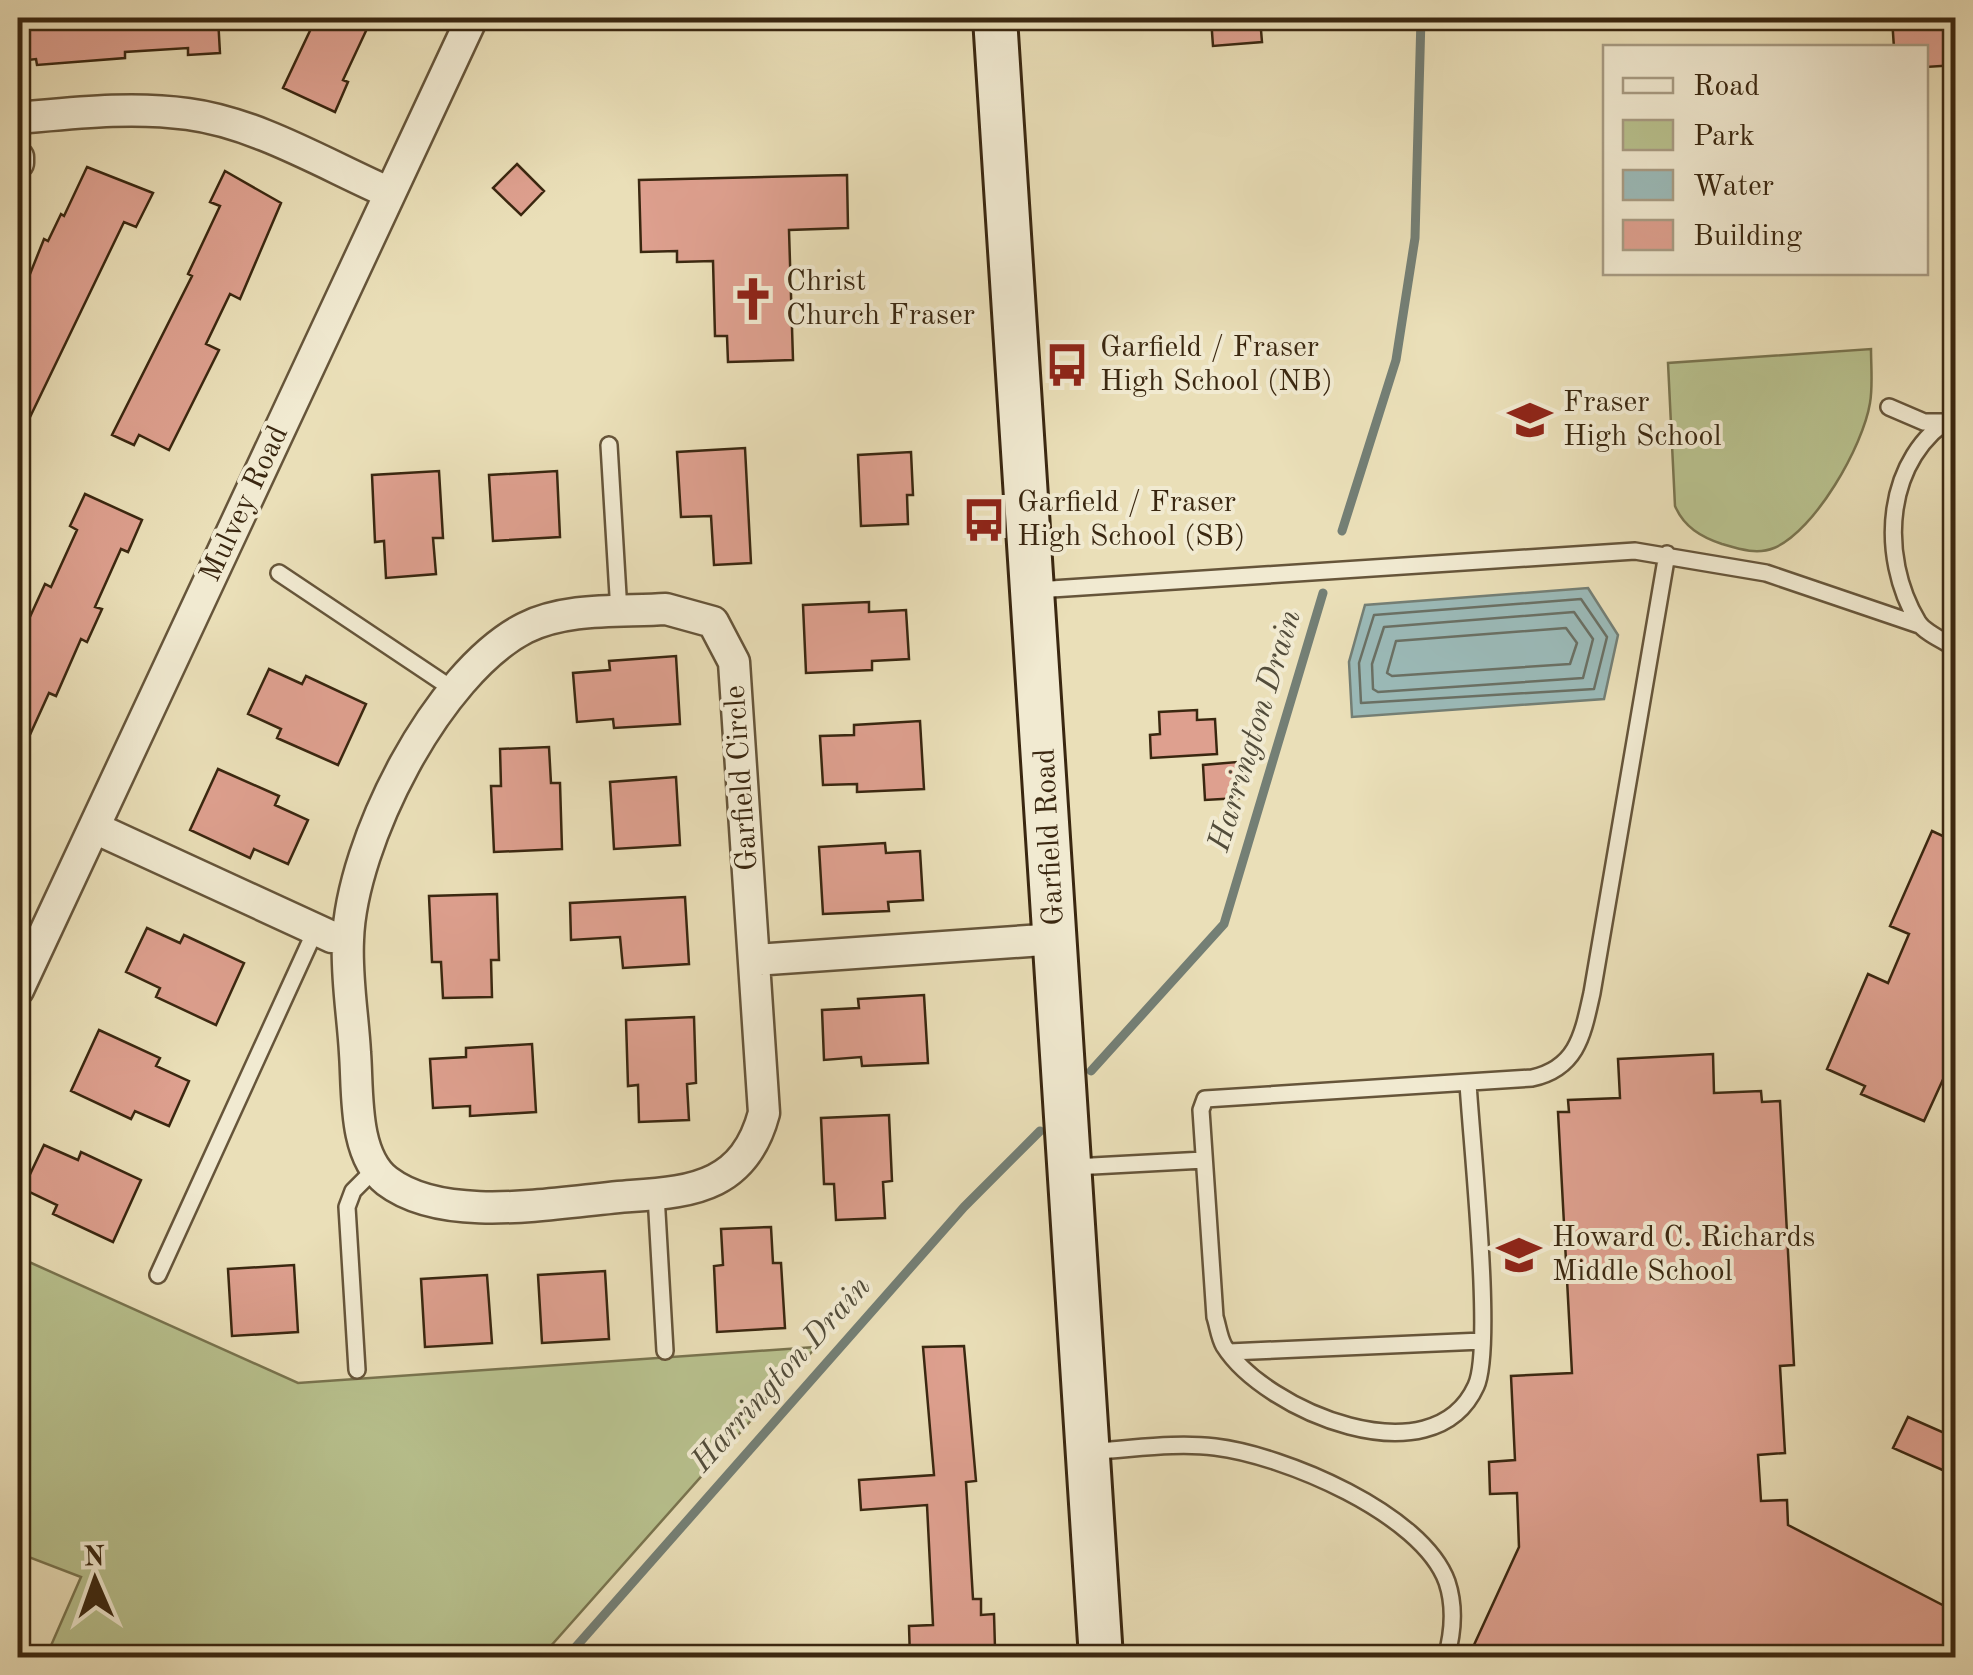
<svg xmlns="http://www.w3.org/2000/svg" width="1973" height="1675" font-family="'Old Standard TT',serif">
	<rect width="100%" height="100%" fill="#eadfb8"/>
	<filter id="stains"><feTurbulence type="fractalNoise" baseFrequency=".002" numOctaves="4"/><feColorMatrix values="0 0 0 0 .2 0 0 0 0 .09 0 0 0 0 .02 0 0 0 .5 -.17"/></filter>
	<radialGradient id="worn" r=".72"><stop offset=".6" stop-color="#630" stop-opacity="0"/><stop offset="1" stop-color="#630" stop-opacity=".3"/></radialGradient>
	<path fill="#b8c18e" stroke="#79744f" stroke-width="2.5" d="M1871 349C1871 367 1873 386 1870 403 1863 446 1815 531 1774 548 1757 555 1739 549 1722 544 1701 537 1684 527 1675 506L1668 363Z
		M18 1257 298 1383 816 1347 541 1657H46L81 1577 18 1553Z"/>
	<path fill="#9bbab8" stroke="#747f75" stroke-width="2.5" d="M1588 588 1618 635 1604 699 1352 717 1349 662 1365 605Z"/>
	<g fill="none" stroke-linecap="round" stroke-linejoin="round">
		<path stroke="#6a7064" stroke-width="2.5" d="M1581 599 1607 637 1594 689 1361 703 1359 663 1374 615Z
			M1574 612 1593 639 1583 678 1378 692 1373 689 1372 664 1384 627Z
			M1566 628 1577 643 1570 664 1392 676 1387 673 1396 641Z"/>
		<path stroke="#747f75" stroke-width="9" d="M1342 531 1396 360 1415 238 1421 18
			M1091 1071 1224 924 1323 593
			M566 1658 964 1207 1040 1131"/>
	</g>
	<path fill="#dea08f" stroke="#3a2710" stroke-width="2.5" d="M18 18H218L220 53 188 55V48L125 52V58L37 65 36 59 18 61Z
		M316 18H372L343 80 348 82 335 112 283 88Z
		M1211 18H1260L1262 42 1213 46Z
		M1892 18H1956V65L1926 67V48H1894Z
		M517 164 544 191 521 215 493 188Z
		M87 167 153 193 136 227 124 222 18 442V304L44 239 48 241 61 214 64 216Z
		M225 171 281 203 240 299 230 294 206 344 219 350 169 450 139 435 134 445 112 435 192 276 188 274 220 206 210 202Z
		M847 175 848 228 789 230 793 360 728 362 727 336H715L713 261 677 262V251L641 252 639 180Z
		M745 448 751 563 714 565 711 516 681 517 677 452Z
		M911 452 913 495H907L908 524 861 526 858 455Z
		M439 471 443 538H433L436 574 386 578 384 541 375 542 372 475Z
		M557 471 560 537 493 541 489 475Z
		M85 494 142 520 128 552 121 549 95 607 102 609 87 642 81 639 56 696 49 693 18 761V643L45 584 51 587 77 530 70 526Z
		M869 602V612L906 610 909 659 872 661V670L806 673 803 605Z
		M676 656 680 724 614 728 613 719 577 722 573 673 610 670 609 661Z
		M269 669 302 684 306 676 366 704 338 765 277 738 281 729 248 714Z
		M1197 710V720L1215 719 1217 754 1151 758 1150 735 1160 734 1159 712Z
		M920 721 924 789 857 792V784L823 785 820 736 854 735V725Z
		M549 747 551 783H560L562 849 494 852 491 786H501L500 749Z
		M1237 762 1239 798 1205 800 1203 765Z
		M218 769 279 796 275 805 308 820 288 864 254 849 250 858 190 830Z
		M676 777 680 845 614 849 610 782Z
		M1932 831 1956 842V1051L1924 1121 1861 1094 1865 1086 1827 1069 1868 974 1888 983 1909 934 1890 926Z
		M885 843 886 853 920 851 923 900 888 902 889 911 823 914 819 847Z
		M497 894 499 960H491L492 997 443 998 441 962H432L429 896Z
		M685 897 689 964 623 968 620 937 571 940 570 903Z
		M147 928 180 943 184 935 244 963 216 1025 156 997 160 988 126 972Z
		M924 995 928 1063 862 1066 861 1057 824 1060 822 1010 859 1008 858 999Z
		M694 1017 696 1083 687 1084 689 1120 639 1122 638 1085 628 1086 626 1020Z
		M99 1030 160 1058 156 1066 189 1081 169 1126 135 1111 131 1119 71 1091Z
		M532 1044 536 1112 470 1116V1106L433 1108 430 1059 466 1057V1048Z
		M1713 1054 1714 1093 1761 1091 1762 1102 1780 1101 1794 1365 1780 1366 1785 1453 1758 1455 1761 1501 1787 1500 1788 1525 1956 1612V1658H1468L1519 1547 1517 1493 1490 1494 1489 1462 1515 1460 1511 1376 1572 1373 1558 1112H1569L1568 1100 1620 1098 1618 1059Z
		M889 1115 892 1181 883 1182 885 1218 836 1220 834 1184H824L821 1118Z
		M44 1145 78 1160 81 1152 141 1180 113 1242 53 1214 57 1205 23 1189Z
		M771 1227 773 1263H781L785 1328 717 1332 714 1266 723 1265 721 1229Z
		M294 1265 298 1332 232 1336 228 1269Z
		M605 1271 609 1339 542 1343 538 1275Z
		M487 1275 492 1343 425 1347 421 1279Z
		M964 1346 976 1481 966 1482 973 1599H981V1615L994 1614 995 1648 945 1650V1658H910L909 1626 933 1625 927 1505 861 1510 859 1480 934 1475 923 1347Z
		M1908 1417 1956 1438V1476L1893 1448Z"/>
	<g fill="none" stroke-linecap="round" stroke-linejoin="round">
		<g stroke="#66553a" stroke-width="20">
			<path id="service" d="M1889 407 1924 422H1943
				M1956 415C1884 456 1878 556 1918 622 1925 633 1944 641 1956 648
				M609 445 619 612
				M279 573 451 688
				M1036 590 1635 551 1766 573 1919 625
				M1468 1083C1471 1138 1494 1347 1476 1386 1433 1481 1265 1411 1224 1346 1219 1337 1218 1326 1215 1317L1201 1110 1205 1099 1532 1078C1578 1068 1583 1033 1592 993L1667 554
				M1074 1167 1204 1160
				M656 1195 665 1351
				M158 1275 316 929
				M1229 1352 1482 1341
				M357 1370 347 1207 353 1191 375 1169
				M1093 1451C1133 1449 1175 1442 1215 1447 1283 1455 1422 1513 1447 1582 1455 1606 1453 1633 1446 1658"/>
		</g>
		<g stroke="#66553a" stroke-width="35">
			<path id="minor" d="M18 118C74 113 131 106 188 114 257 123 326 165 390 193
				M18 157V163
				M666 609 713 622 734 662 764 1113C745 1184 697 1192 631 1196 561 1201 446 1226 387 1181 353 1155 358 1091 355 1053 353 1016 346 977 348 940 351 843 437 673 525 628 567 607 621 612 666 609Z
				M95 828 332 937 348 938
				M755 960 1057 939
				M18 990 472 18"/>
		</g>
		<g stroke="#3a2710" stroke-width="48">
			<path id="secondary" d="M995 18 1101 1658"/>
		</g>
		<use href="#service" stroke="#f1ead1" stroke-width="15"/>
		<use href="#minor" stroke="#f1ead1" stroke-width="30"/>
		<use href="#secondary" stroke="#f1ead1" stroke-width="42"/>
	</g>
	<defs>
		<g id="church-bare" transform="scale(3.45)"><path d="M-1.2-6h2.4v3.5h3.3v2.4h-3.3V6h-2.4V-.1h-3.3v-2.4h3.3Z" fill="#8f2418" stroke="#f1ead1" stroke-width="2.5" paint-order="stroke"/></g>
		<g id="bus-bare" transform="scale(3.45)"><path d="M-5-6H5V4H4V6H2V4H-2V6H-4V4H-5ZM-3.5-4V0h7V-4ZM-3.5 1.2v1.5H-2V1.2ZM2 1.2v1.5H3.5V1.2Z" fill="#8f2418" stroke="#f1ead1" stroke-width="2.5" paint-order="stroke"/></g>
		<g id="school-bare" transform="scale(3.45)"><path d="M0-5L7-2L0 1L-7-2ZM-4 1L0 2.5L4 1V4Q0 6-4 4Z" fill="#8f2418" stroke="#f1ead1" stroke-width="2.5" paint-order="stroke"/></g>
	</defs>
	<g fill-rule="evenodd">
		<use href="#church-bare" x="753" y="299"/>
		<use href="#bus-bare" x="1067" y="365"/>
		<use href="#school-bare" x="1530" y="420"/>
		<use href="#bus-bare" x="984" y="520"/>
		<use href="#school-bare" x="1519" y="1255"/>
	</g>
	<g text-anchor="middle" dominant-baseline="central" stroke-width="8" stroke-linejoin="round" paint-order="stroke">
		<g font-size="30" fill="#3a2710" stroke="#f1ead1" text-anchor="start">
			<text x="786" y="282">Christ<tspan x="786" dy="34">Church Fraser</tspan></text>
			<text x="1100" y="348">Garfield / Fraser<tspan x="1100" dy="34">High School (NB)</tspan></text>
			<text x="1563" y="403">Fraser<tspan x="1563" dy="34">High School</tspan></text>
			<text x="1017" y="503">Garfield / Fraser<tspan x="1017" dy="34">High School (SB)</tspan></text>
			<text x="1552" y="1238">Howard C. Richards<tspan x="1552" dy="34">Middle School</tspan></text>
		</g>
		<g font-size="30" fill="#3a2710" stroke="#f1ead1">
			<text transform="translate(245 504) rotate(-65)">Mulvey Road</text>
			<text transform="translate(742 778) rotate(-94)">Garfield Circle</text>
			<text transform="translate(1050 837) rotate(-93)">Garfield Road</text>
		</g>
		<g font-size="32" font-style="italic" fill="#524c3a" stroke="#f1ead1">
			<text transform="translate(1256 731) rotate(-73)">Harrington Drain</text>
			<text transform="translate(782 1375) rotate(-48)">Harrington Drain</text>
		</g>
	</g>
	<rect width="1973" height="1675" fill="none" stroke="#eadfb8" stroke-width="60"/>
	<rect x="20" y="20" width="1933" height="1635" fill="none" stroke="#3a2710" stroke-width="5"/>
	<rect x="30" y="30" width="1913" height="1615" fill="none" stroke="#3a2710" stroke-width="2.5"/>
	<rect x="1603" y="45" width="325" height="230" fill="#f1ead1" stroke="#a89c84" stroke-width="2.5"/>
	<rect x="1623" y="78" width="50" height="15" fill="#f1ead1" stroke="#a89c84" stroke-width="2.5"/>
	<text x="1693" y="95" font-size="30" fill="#3a2710">Road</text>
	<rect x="1623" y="120" width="50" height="30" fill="#b8c18e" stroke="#a89c84" stroke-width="2.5"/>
	<text x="1693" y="145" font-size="30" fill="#3a2710">Park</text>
	<rect x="1623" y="170" width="50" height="30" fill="#9bbab8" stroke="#a89c84" stroke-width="2.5"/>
	<text x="1693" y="195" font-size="30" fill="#3a2710">Water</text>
	<rect x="1623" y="220" width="50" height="30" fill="#dea08f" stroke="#a89c84" stroke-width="2.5"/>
	<text x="1693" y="245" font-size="30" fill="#3a2710">Building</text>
	<g transform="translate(95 1580) rotate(358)" stroke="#f1ead1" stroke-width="8" paint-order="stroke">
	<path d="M0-8L18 38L0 25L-18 38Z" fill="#3a2710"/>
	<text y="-15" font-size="28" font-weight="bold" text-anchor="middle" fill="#3a2710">N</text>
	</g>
	<rect width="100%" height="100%" filter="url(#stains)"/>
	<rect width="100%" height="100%" fill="url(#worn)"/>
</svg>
